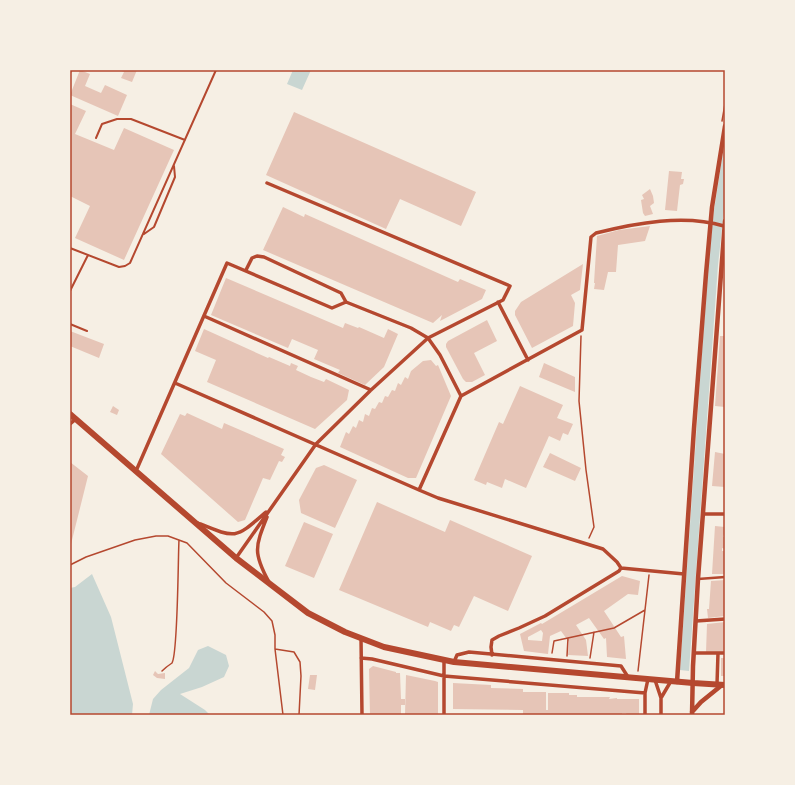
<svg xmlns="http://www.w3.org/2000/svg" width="795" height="785" font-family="Commissioner,sans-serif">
	<rect width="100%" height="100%" fill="#f6efe4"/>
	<path fill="#c9d6d2" d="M293 70H311L302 90 287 84Z
		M725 140V201L718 265 689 671 680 670 708 265 714 210Z
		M92 574 111 617 133 704 132 715H70V588L75 587Z
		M208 646 226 655 229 666 224 677 202 687 180 694 205 710 210 715H149L153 699 161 690 189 668 198 650Z"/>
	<path fill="#e6c5b7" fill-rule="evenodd" d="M80 70 90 74 85 86 101 93 105 85 127 95 118 116 70 95Z
		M119 70H137L132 82 121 78 124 72Z
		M70 104 86 111 75 134 114 150 124 128 174 150 124 260 75 238 90 206 70 196Z
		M294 112 476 192 461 226 400 199 386 229 266 175Z
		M669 171 682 172 681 179H684L683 184 680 185 677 211 665 210Z
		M650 189 653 196 654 203 650 206 653 214 645 216 643 213 641 200 644 199 642 195Z
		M283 207 304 217 305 214 458 282 460 279 486 290 482 299 440 321 442 315 433 323 263 250Z
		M650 226 645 241 618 245 616 272H608L604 290 594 289 595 283H594L597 236 619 230Z
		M583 264 580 290 571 295 575 303 573 326 532 348 515 315V311L521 302Z
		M226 278 343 328 345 323 358 328 359 327 384 338 388 329 398 334 384 367 365 385 338 373 340 370 314 359 318 350 292 339 288 348 211 315Z
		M487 320 497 341 474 353 485 375 472 382H466L463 379 446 347V344L448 341Z
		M204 329 268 358 269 357 290 366 291 363 298 366 296 370 311 377 324 382 326 379 349 390 347 400 315 429 207 382 216 360 195 351Z
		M70 331 104 344 99 358 70 346Z
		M720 336H725V407L715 406Z
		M431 360 436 366 438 365 451 396 416 478H408L340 447 346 432 349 434 353 426 356 428 359 420 363 422 365 414 369 416 372 408 375 409 379 402 382 403 385 396 388 397 392 390 395 391 398 383 401 385 405 377 408 379 411 371 423 361Z
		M544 363 575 377V392L539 377Z
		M520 386 563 405 557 418 573 424 568 435 563 433 560 441 549 436 526 488 505 479 502 488 487 482 486 485 474 480 499 422 503 424Z
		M113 406 119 410 117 415 110 412Z
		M187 413 222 429 224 423 284 449 281 455 285 457 282 462 279 461 270 480 263 478 245 520 238 522 161 454 180 414 185 416Z
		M715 452 725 454V487L712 486Z
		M550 453 581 468 575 481 543 467Z
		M70 462 88 476 71 544H70Z
		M324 465 357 480 335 528 301 513 299 500 316 468Z
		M377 502 445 532 450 520 532 556 508 611 474 596 459 627 454 625 451 631 430 622 428 627 339 590Z
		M304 522 333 534 314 578 285 566Z
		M715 526 725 527V534H724L723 537H725V549L722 548V551H725V574H712Z
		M622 576 640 581 638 595 628 594 604 611 621 637 624 636 626 659 607 657 606 638 604 639 589 618 576 625 586 640 588 656 568 655 569 642 561 631 550 636 548 654 524 651 520 634 541 623 542 624ZM541 630 543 633 542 641 528 640V637Z
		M725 580V616L708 618 707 609H709L711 581Z
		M725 622V652H706L707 624Z
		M721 658H725V676H721Z
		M373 666 396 672V673H400L401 699H405V705H401V715H370L369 669Z
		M155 671 158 674 165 673V679L157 678 153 675Z
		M310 675H317L315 690 308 689Z
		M406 675 435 681 438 682V715H405Z
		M453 683 491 685V688L523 689V692H546V710H548V712V693H569V695H577V697H610L609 699 617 698V699H639V715H627L626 713H622V715H523V710L453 709Z"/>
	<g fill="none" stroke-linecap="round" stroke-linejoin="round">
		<path stroke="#b5482f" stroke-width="1.5" d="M722 121 725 104
			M581 336 579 401 586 470 594 527 589 538
			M70 565 86 557 135 540 156 536H168L187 543 226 583 264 612 272 621 275 635V649L283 715
			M275 649 294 652 300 662 301 676 299 715
			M552 653 554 641 614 628 645 610
			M567 656 568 638
			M590 658 594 632
			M162 671C165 668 169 665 172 663 178 654 178 557 179 540
			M638 671 649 575"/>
		<path stroke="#b5482f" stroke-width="2" d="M70 73 71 70
			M96 138 102 124 117 119H131L185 140
			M144 234 154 227 175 177 174 166
			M70 248 119 267 125 266 130 263 216 70
			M70 291 88 255
			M70 324 87 331"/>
		<path stroke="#b5482f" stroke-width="2.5" d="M698 579 725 577"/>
		<path stroke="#b5482f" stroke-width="3.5" d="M246 270 252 258 257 256 264 257 341 293 346 302 411 328 428 338 440 355 461 396
			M498 302 528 360
			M204 316 371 390
			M175 383 419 490 438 498 603 549 617 562 621 568
			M461 396 582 330 591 237 596 233C636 223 684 214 724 226
			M70 424 76 419
			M136 471 227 263 332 308 346 302
			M419 490 461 396
			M703 514H725
			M267 517C255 547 253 553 269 582
			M198 523C237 539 235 539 266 512
			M236 558 316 444 371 390 428 338 503 300 510 286 267 183
			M621 568 684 574
			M696 621 725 619
			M361 638 362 715
			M694 653H725
			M492 655 491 647 492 640 499 636 519 628 545 616 619 571 621 568
			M361 658 372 659 444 676 645 693
			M454 662 457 655 469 652 621 666 628 677
			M655 680 661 698V715
			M717 684 718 653
			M661 698 671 681
			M444 715V660
			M645 715V693L648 679"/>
		<path stroke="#b5482f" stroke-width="4.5" d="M677 682 694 428 706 274 712 207 725 126
			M692 712 701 702 722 685
			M692 715 693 666 698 579 725 221"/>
		<path stroke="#b5482f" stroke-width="6" d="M70 414 236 558 308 613 345 632 384 647 454 662 693 683 725 685"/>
	</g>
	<rect width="795" height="785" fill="none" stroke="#f6efe4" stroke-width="142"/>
	<rect x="71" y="71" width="653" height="643" fill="none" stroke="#b5482f" stroke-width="1.5"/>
</svg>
